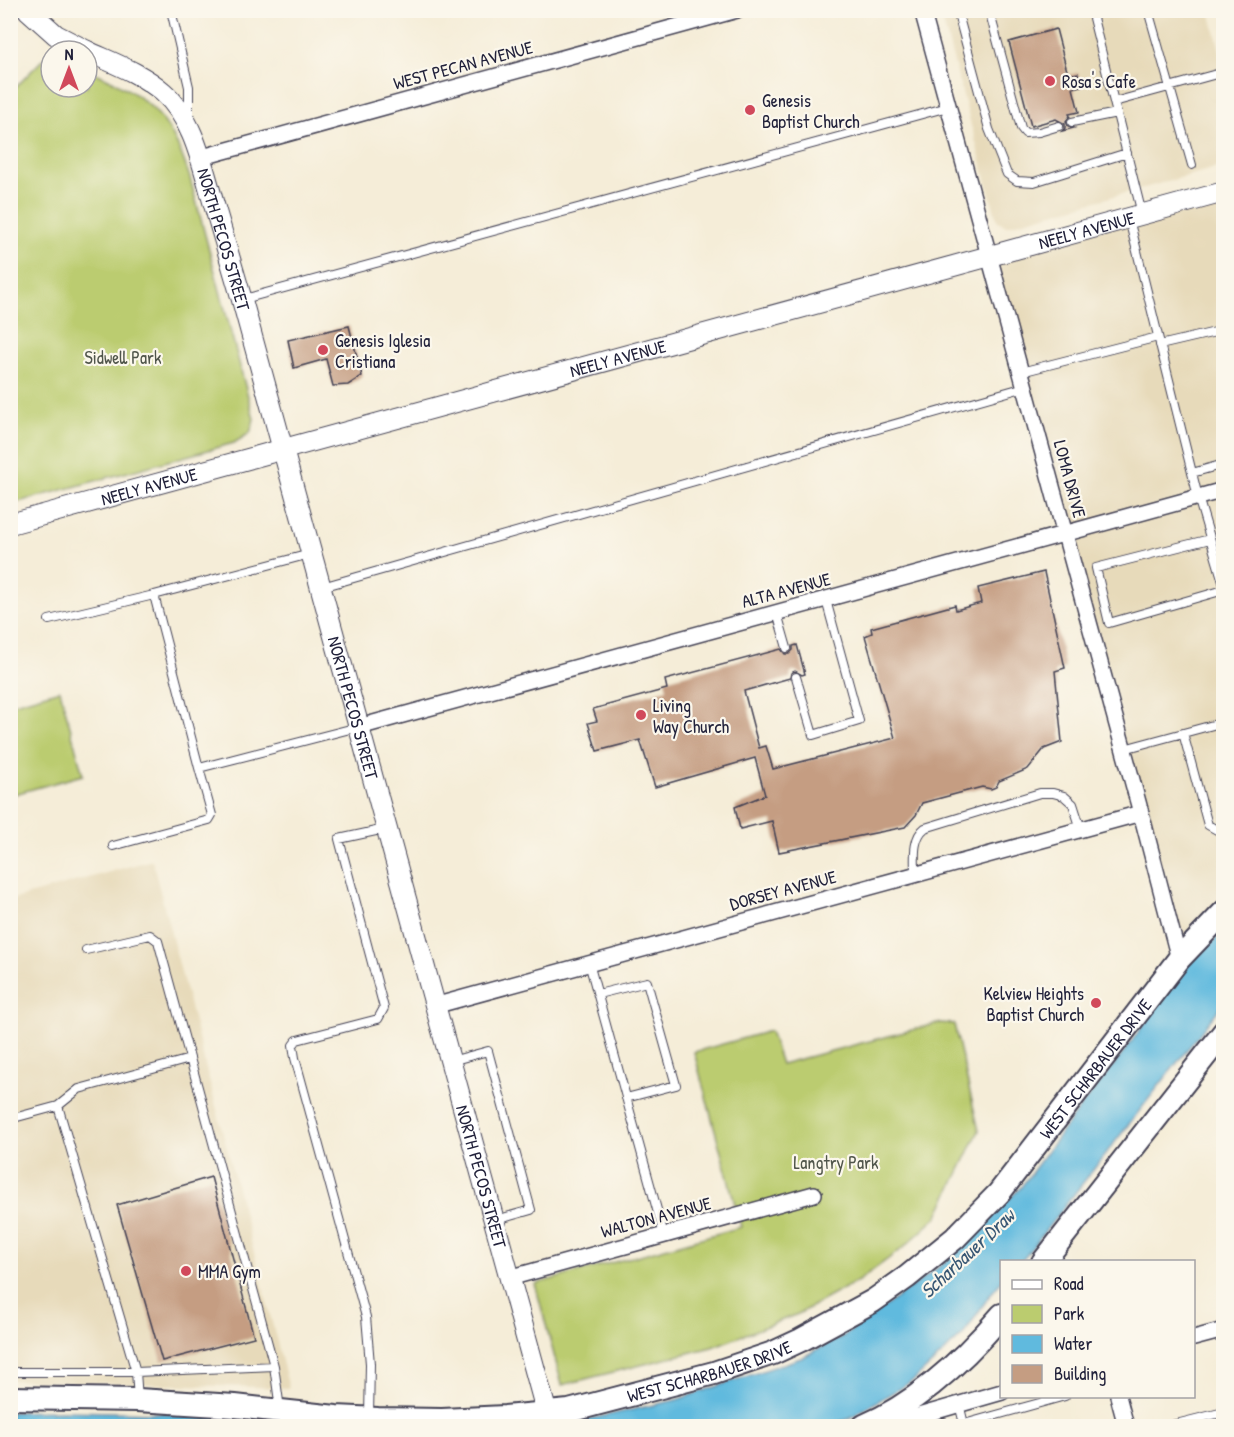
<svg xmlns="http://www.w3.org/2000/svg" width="1234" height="1437" font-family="'Patrick Hand',sans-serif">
	<rect width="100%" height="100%" fill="#fbf7ec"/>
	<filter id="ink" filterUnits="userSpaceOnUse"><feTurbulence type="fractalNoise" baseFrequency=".0167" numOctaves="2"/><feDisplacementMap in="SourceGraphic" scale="12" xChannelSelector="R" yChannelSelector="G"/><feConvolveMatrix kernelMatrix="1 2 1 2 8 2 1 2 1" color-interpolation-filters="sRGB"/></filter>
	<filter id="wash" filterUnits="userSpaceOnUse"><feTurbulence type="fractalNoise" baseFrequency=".008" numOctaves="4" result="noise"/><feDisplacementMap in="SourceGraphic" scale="24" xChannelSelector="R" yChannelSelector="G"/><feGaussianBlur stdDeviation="1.35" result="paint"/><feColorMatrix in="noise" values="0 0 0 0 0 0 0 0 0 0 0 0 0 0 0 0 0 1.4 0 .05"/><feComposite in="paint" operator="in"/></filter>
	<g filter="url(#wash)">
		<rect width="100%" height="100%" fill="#f5edd8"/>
		<path fill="#e7daba" d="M940 11H1210L1223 63V166L1006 226 997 220Z
			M1223 201 1224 970 1194 1001 989 255Z
			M152 860 289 1388 11 1380V900Z"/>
		<path fill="#bbcc6f" stroke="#6e7755" stroke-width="1.5" d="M49 53 51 54V87H87V69C148 96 169 113 190 178L254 419 250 433 234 443 11 504V92Z
			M60 690 83 775 11 795V704Z
			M939 1023 954 1024 979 1131 937 1217 903 1248 858 1281 798 1314 712 1347 562 1385 535 1284 741 1227 694 1052 770 1031 781 1064Z"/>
		<path fill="#60bade" stroke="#416e8c" stroke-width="1.5" d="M1223 932V1004L1025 1257 1021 1261 1002 1262 1001 1282 990 1295 963 1335 914 1380 846 1420 824 1426H542L599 1417 676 1400 801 1358 843 1336 887 1305 948 1260 1021 1187 1077 1111 1121 1056 1184 968Z
			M63 1411 199 1414 340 1426H11L10 1412Z"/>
		<g id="blocks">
			<path fill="#c59d82" d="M1056 29 1068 75 1078 73 1082 86 1073 88 1079 112 1069 114 1070 116 1066 121 1068 126 1074 128 1062 131 1065 128V124L1056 119 1031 126 1009 42Z
				M349 326 362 376 348 385 333 386 326 359 294 368 288 340Z
				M1044 572 1065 668 1055 671 1062 742 1044 749 1028 769 999 781 996 787 991 789 982 787 922 803 916 815 905 827 779 852 772 821 740 829 735 807 765 795 755 758 655 787 640 740 597 751 588 723 597 721 593 709 667 689 665 680 781 649 785 654H789L793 650V646L797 645 805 674 802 675 795 671 791 673 790 678 744 691 759 748 766 746 773 769 895 738 865 636 872 633 871 628 955 605 956 610 981 603 978 588Z
				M211 1177 254 1337 162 1361 117 1205Z"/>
		</g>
	</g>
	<g filter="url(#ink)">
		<use href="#blocks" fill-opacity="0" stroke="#424053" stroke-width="1.5"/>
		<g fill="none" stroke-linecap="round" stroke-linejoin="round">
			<g stroke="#424053" stroke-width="10">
				<path id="service" d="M171 10 189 87V117
					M957 10 989 129 1007 174 1017 181 1034 182 1127 153
					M989 10 1021 128 1025 133 1039 132 1059 126
					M1091 10 1114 102 1224 72
					M1148 10 1192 165
					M1114 102 1142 214
					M1072 122 1117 113
					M1129 219 1198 497 1224 585
					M244 299 948 107
					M1160 345 1224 330
					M1021 372 1158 337
					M1192 473 1224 464
					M1210 539 1096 568 1109 623 1224 590
					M310 554 154 595 199 768 358 727
					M322 587 1025 387
					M777 613 787 648
					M49 620 154 595
					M796 677 813 735 859 721 826 600
					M1183 733 1208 825 1224 834
					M1124 749 1224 722
					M113 846 209 820 212 815 199 768
					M915 874C915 859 912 838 925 828L1040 793H1053L1064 796 1073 804 1081 829
					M589 963 664 1235
					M598 994 647 982 676 1085 626 1098
					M451 1061 488 1051 531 1210 496 1220
					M58 1106 79 1089 190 1059
					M10 1119 58 1106 136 1372 138 1399
					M274 1366 280 1409
					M10 1372H136L274 1366 158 941 150 935 86 950
					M959 1404 964 1424 1065 1396
					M369 1416 370 1364 366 1317 295 1058 293 1045 297 1040 378 1019 384 1008 339 839 385 829
					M1168 1426 1224 1412"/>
			</g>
			<g stroke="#424053" stroke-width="18">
				<path id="minor" d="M922 10 1141 813 1179 959
					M199 158 737 10
					M359 727 1224 490
					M434 1006 1141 813
					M509 1278 814 1194
					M1194 1338 1224 1330
					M1118 1396 1126 1426
					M884 1426 1002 1392"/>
			</g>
			<g stroke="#424053" stroke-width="22">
				<g id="tertiary">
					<path d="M28 10 56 35 87 51"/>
					<path id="s1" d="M87 51C113 63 141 73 163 92 195 120 203 169 215 208 224 238 233 269 242 300L547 1414"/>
					<path id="s2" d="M10 524 1224 192"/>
				</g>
			</g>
			<g stroke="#424053" stroke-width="26">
				<g id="secondary">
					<path d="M1043 1262 1224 1032"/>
					<path id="s3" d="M10 1398 138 1400 235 1406 336 1417 378 1419 442 1420 505 1417 569 1411 714 1373 773 1353 801 1340 873 1301 907 1277 955 1238 999 1193 1179 959 1224 912"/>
					<path d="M864 1426C916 1404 965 1358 1002 1315"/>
				</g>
			</g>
			<use href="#service" stroke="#fff" stroke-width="8"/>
			<use href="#minor" stroke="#fff" stroke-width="15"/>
			<use href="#tertiary" stroke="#fff" stroke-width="20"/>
			<use href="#secondary" stroke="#fff" stroke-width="22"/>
		</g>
	</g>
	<g fill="#d1495b" stroke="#fbf7ec" stroke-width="2">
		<circle cx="1050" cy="81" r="6"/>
		<circle cx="750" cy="110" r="6"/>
		<circle cx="323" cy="350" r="6"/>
		<circle cx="641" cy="715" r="6"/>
		<circle cx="1096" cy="1003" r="6"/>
		<circle cx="186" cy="1271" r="6"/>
	</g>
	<g text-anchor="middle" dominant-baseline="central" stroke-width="4.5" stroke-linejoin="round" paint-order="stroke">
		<g font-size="18" fill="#22223b" stroke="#fbf7ec">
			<text transform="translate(463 65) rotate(-15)">WEST PECAN AVENUE</text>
			<text stroke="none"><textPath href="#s2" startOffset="1116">NEELY AVENUE</textPath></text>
			<text stroke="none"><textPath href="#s1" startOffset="248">NORTH PECOS STREET</textPath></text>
			<text stroke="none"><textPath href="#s2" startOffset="630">NEELY AVENUE</textPath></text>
			<text transform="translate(1070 479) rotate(75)">LOMA DRIVE</text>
			<text stroke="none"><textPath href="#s2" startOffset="144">NEELY AVENUE</textPath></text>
			<text transform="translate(786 590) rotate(-15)">ALTA AVENUE</text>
			<text stroke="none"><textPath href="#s1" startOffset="734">NORTH PECOS STREET</textPath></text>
			<text transform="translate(783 890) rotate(-15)">DORSEY AVENUE</text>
			<text stroke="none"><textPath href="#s3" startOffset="1209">WEST SCHARBAUER DRIVE</textPath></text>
			<text stroke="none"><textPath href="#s1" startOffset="1220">NORTH PECOS STREET</textPath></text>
			<text transform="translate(656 1217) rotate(-15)">WALTON AVENUE</text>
			<text stroke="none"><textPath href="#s3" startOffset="706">WEST SCHARBAUER DRIVE</textPath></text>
		</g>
		<g font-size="18" fill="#22223b" stroke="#fbf7ec" text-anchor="start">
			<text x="1062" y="81">Rosa's Cafe</text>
			<text x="762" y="100">Genesis<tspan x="762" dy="21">Baptist Church</tspan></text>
			<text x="335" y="340">Genesis Iglesia<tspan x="335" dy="21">Cristiana</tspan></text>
			<text x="653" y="705">Living<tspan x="653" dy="21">Way Church</tspan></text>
			<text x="1084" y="993" text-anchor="end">Kelview Heights<tspan x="1084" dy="21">Baptist Church</tspan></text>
			<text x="198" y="1271">MMA Gym</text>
		</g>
		<g font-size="18" fill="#50554b" stroke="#fbf7ec">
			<text x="123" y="357">Sidwell Park</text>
			<text x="836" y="1162">Langtry Park</text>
		</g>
		<g font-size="20" font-style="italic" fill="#385774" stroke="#fbf7ec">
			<text transform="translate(967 1253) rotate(-43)">Scharbauer Draw</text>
		</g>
	</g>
	<rect width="1234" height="1437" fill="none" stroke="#fbf7ec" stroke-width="36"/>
	<rect x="1000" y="1260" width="195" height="138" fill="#fbf7ec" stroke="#a4a2a5" stroke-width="1.5"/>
	<rect x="1012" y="1280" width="30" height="9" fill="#ffffff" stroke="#a4a2a5" stroke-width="1.5"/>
	<text x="1054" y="1290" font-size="18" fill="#22223b">Road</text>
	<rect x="1012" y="1305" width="30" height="18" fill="#bbcc6f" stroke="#a4a2a5" stroke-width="1.5"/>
	<text x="1054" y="1320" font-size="18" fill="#22223b">Park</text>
	<rect x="1012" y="1335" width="30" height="18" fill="#60bade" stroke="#a4a2a5" stroke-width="1.5"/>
	<text x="1054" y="1350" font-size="18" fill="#22223b">Water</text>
	<rect x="1012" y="1365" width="30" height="18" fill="#c59d82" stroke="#a4a2a5" stroke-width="1.5"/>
	<text x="1054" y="1380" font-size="18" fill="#22223b">Building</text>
	<g transform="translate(69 69)"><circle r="28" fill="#fbf7ec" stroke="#a4a2a5" stroke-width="1.5"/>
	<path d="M0-4.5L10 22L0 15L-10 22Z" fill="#d1495b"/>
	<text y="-9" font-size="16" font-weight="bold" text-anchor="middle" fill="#22223b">N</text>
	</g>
</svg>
